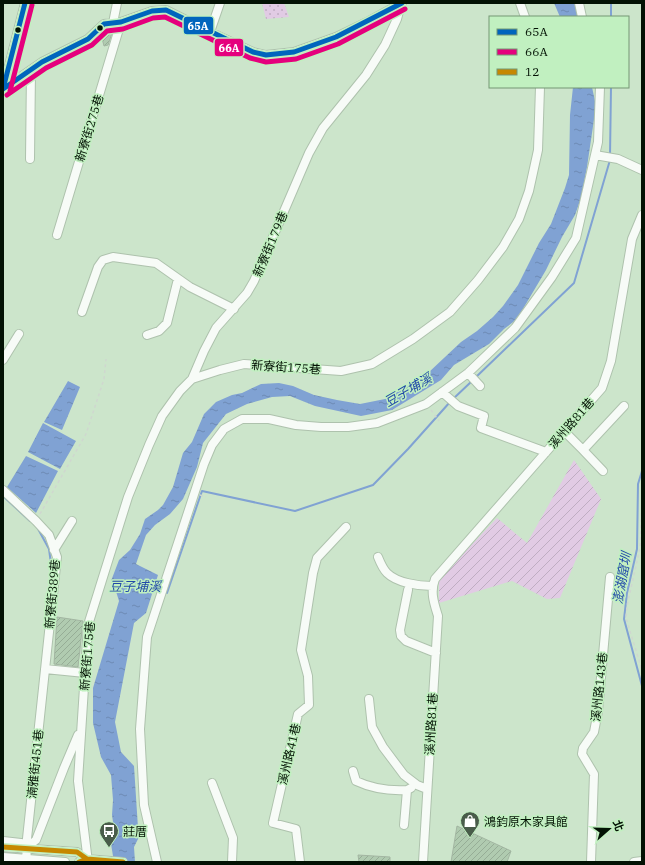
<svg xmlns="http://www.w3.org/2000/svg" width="645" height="865" font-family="'IBM Plex Serif','Noto Sans TC',serif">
	<defs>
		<pattern id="grass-dots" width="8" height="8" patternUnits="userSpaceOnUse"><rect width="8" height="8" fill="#e1cbe4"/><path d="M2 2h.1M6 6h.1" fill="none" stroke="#bfadc2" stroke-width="1.8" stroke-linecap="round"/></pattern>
		<pattern id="garden-furrows" width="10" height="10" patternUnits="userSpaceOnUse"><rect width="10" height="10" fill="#e1cbe4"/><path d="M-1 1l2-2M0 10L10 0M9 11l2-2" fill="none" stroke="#bfadc2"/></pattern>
		<pattern id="water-ripples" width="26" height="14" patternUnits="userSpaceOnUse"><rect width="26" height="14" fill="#80a2d3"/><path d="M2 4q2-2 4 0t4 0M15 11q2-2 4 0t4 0" fill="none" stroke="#6d8ab4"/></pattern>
		<pattern id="building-hatch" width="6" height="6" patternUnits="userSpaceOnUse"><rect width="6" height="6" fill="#b0cbb0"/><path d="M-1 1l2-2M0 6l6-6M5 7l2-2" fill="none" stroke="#96ad96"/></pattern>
	</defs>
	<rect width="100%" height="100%" fill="#cce5cb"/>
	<path fill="url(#grass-dots)" d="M262 3H284L289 17 266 19Z"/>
	<path fill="url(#garden-furrows)" d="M574 460 601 499 560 598 547 599 512 581 439 603V579L497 518 527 543Z"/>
	<path fill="url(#water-ripples)" d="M554 3H575L579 17H560Z
		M573 87H592L596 106 587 167 581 198 575 215 562 237 546 270 517 319 504 329 489 344 454 365 441 380 392 410 361 416 315 406 290 396 272 397 247 404 226 414 203 443 197 467 183 499 170 514 155 525 146 535 136 564 158 575 146 613 134 623 115 722 121 752 134 766 138 828 140 835 134 847 135 862H114L111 844 114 829 112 815 113 800 111 775 101 757 93 723V688L119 601 114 585 111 581 119 560 130 550 140 534 145 519 158 510 163 505 173 487 183 453 192 442 204 414 216 402 232 395 242 393 261 384 279 383 293 386 314 395 337 400 360 404 385 399 428 373 461 342 477 331 493 317 503 306 518 285 539 243 551 224 565 188 569 175 570 115Z
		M68 381 80 387 62 430 44 422Z
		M43 423 76 441 60 469 28 452Z
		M26 456 58 471 36 513 7 487Z"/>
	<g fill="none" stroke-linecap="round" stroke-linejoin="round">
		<path stroke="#80a2d3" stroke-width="2" d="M611 17V3
			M610 156 611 87
			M475 378 574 283 610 160
			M453 399 472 381
			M642 471 638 484 637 549 627 593 624 619 642 686
			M3 496 30 521
			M37 527 49 549 52 571
			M167 593 202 491 295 511 373 485 408 449 450 402"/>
	</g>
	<path fill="url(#building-hatch)" stroke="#a3b6a2" d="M113 30 108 45 104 46 101 34 104 31Z
		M57 617 83 621 78 667 54 664Z
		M457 826 511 851 507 862H451Z
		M358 855 390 857V862H359Z"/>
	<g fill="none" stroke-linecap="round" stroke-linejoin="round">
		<g stroke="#aec2ad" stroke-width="10">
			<path id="minor" d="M520 3 525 17
				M579 3 582 17
				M113 23 117 3
				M210 32 220 3
				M3 89 42 62 88 39 104 24 121 22 152 11 166 10 210 32 253 52 266 55 294 52 336 37 369 21 402 3
				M3 89 25 3
				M595 155 618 159 642 170
				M30 159 31 70
				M57 235 121 22
				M82 312 98 267 103 260 113 257 156 263 190 287 234 309
				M147 335 159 331 167 323 178 279
				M3 360 19 334
				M468 373 480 386
				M192 379 204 351 216 328 247 293 254 281 309 153 323 128 366 75 385 45 397 19 401 4
				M442 392 458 406 484 416 481 428 546 452
				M564 431 583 450 624 406
				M583 450 603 471
				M3 490 36 521 49 535 57 557 26 848 27 859
				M54 550 72 521
				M378 557C380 562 383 569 387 573 397 583 419 586 432 586
				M408 590 400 630 401 636 406 641 436 653
				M45 669 85 673
				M369 699 372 727 383 747 404 775 417 785 427 789
				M353 771 356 781C373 789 389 791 407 790
				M212 783 233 838 232 862
				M404 825 407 790 411 788
				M3 841 21 843 26 848
				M3 847 77 852 87 859
				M26 848 36 840 64 768 78 735
				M3 857 65 862
				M79 862 87 859 123 862
				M88 862 78 781 88 625 128 497 149 445 162 416 180 391 192 379 220 370 244 364 341 371 372 364 413 339 450 312 478 280 503 247 519 219 529 191 538 150 540 87
				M157 862 144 805 140 729 147 637 204 464 212 445 224 429 242 419H269L296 425 321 427H348L377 423 426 404 468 373 515 328 552 277 576 238 598 142 600 87
				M300 862 296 829 273 823 298 714 309 705 308 676 301 650 313 573 317 558 346 527
				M423 862 438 616C434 603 430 592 435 579L602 388 611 361 632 239 642 215
				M591 862 594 774 582 754 583 748 594 732 598 711 610 577
				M634 862 642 861"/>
		</g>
		<path stroke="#cfd7cf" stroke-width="1.5" stroke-dasharray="3 3" stroke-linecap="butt" d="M431 410 439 421
			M200 495 206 497
			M642 501 640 548 627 606 626 618 642 670
			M40 514 86 434 104 379 106 359"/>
		<use href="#minor" stroke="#f7fbf7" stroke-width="8"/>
		<g stroke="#c1f0c0" stroke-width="8">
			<path id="bus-1" d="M3 89 42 62 88 39 104 24 121 22 152 11 166 10 253 52 266 55 294 52 336 37 402 3
				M3 89 25 3"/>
		</g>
		<g stroke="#c1f0c0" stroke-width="8">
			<path id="bus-2" d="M10 91 32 5
				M7 95 46 68 92 45 107 31 123 29 153 18 165 17 250 58 266 62 296 59 338 44 405 9"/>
		</g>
		<g stroke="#c1f0c0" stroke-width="8">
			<path id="bus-3" d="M3 847 77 852 87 859
				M79 862 87 859 123 862"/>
		</g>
		<use href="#bus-1" stroke="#0065bd" stroke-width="5"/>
		<use href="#bus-2" stroke="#e5007d" stroke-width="5"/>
		<use href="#bus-3" stroke="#c68801" stroke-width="5"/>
	</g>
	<defs>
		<g id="shop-pin" transform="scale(1)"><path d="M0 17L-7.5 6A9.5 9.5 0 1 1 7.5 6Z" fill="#495c4a" stroke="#c1f0c0"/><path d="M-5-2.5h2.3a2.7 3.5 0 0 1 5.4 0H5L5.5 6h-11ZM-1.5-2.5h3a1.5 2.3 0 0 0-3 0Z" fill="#fff"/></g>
		<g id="bus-pin" transform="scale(1)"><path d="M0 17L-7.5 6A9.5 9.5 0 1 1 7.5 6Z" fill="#495c4a" stroke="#c1f0c0"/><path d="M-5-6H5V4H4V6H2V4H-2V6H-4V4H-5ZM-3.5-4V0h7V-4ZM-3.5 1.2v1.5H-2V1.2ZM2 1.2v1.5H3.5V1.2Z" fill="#fff"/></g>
	</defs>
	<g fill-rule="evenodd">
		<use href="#shop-pin" x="470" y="821"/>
		<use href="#bus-pin" x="109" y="831"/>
	</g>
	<g fill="#031204" stroke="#c1f0c0" stroke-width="1.5">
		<circle cx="100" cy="28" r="3.5"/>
		<circle cx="18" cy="30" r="3.5"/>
	</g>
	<g text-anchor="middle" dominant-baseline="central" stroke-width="3" stroke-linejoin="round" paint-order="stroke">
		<g font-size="12" fill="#031204" stroke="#c1f0c0">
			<text transform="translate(89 128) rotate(-73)">新寮街275巷</text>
			<text transform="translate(270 244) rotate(-67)">新寮街179巷</text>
			<text transform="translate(286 367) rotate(4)">新寮街175巷</text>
			<text transform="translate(571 423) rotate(-49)">溪州路81巷</text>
			<text transform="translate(52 594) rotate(-85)">新寮街389巷</text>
			<text transform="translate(87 656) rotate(-85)">新寮街175巷</text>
			<text transform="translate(599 687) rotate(-84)">溪州路143巷</text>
			<text transform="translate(431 724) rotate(-87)">溪州路81巷</text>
			<text transform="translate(289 754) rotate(-77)">溪州路41巷</text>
			<text transform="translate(35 764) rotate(-84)">湳雅街451巷</text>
		</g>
		<g font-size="12" fill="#031204" stroke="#c1f0c0" text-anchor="start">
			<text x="484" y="821">鴻鈞原木家具館</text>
			<text x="123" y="831">莊厝</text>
		</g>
		<g font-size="13" font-style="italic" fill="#2249a9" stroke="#c1f0c0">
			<text transform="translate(408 390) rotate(-30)">豆子埔溪</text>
			<text transform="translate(622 578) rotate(-80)">澎湖窟圳</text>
			<text x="135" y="586">豆子埔溪</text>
		</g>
	</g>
	<g stroke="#c1f0c0" stroke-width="1.5">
		<rect x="183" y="16" width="31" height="19" rx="4" fill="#0065bd"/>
		<rect x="214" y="38" width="30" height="19" rx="4" fill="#e5007d"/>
	</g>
	<g font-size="11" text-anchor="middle" font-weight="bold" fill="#fff">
		<text x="198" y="30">65A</text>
		<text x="229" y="52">66A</text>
	</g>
	<rect width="645" height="865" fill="none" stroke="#031204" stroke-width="8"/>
	<rect x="489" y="16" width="140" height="72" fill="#c1f0c0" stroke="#759775"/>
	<rect x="497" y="29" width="20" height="6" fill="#0065bd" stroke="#759775"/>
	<text x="525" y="36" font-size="12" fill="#031204">65A</text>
	<rect x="497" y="49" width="20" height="6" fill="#e5007d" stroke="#759775"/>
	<text x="525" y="56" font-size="12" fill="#031204">66A</text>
	<rect x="497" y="69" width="20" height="6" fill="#c68801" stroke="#759775"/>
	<text x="525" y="76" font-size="12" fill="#031204">12</text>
	<g transform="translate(609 829) rotate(70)" stroke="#c1f0c0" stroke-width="3" paint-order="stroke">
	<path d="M0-3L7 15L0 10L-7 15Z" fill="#031204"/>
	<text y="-6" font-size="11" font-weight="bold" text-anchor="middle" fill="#031204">北</text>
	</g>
</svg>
